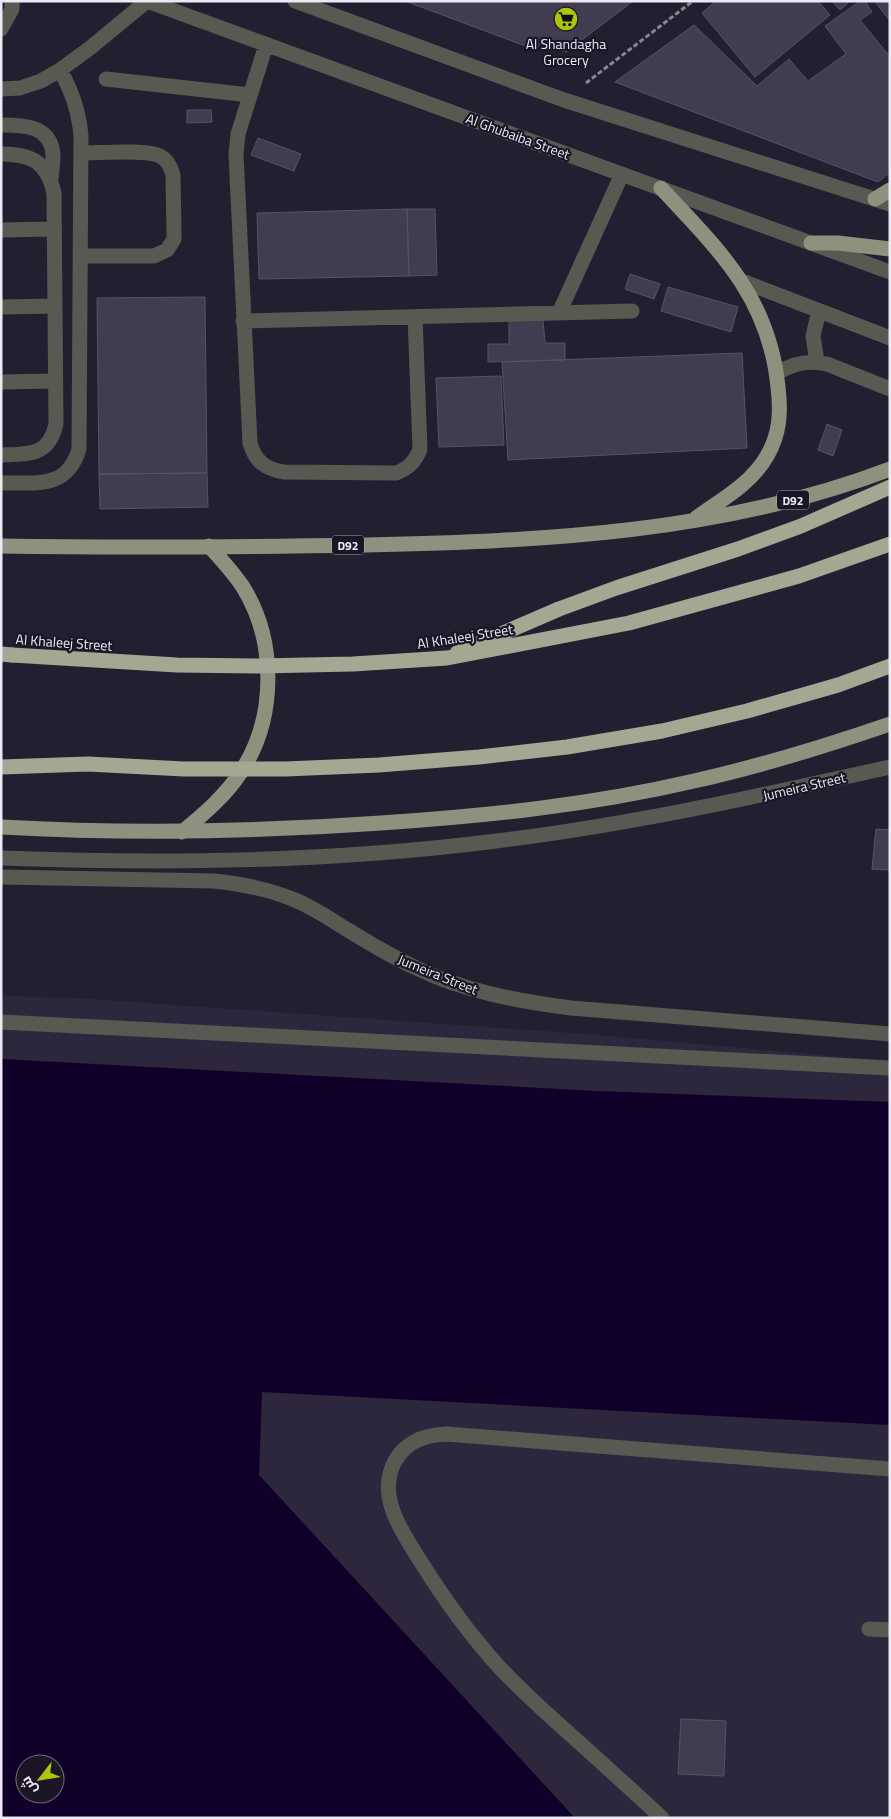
<svg xmlns="http://www.w3.org/2000/svg" width="891" height="1819" font-family="'Titillium Web',Cairo,sans-serif">
	<rect width="100%" height="100%" fill="#241f30"/>
	<path fill="#2d273e" d="M1 996 76 998 585 1034 890 1061V1102L596 1091 1 1059Z
		M262 1392 890 1425V1818H575L259 1475Z"/>
	<path fill="#100029" fill-rule="evenodd" d="M1 1059 596 1091 890 1102V1425L262 1392 259 1475 575 1818H1ZM25 1764H55V1794H25Z"/>
	<path fill="#413c4f" stroke="#575266" d="M405 1H633L566 52 541 42 536 50Z
		M716 1H818L830 15 755 77 702 13Z
		M832 1H850L840 10Z
		M860 1H865L872 12 860 20 890 57V172L878 182 615 82 694 25 757 86 789 59 808 81 846 54 825 26Z
		M879 1H890V21L876 3Z
		M187 110H211L212 122 187 123Z
		M258 138 301 154 294 171 251 155Z
		M407 209 409 276 259 279 257 213Z
		M407 209H435L437 275 409 276Z
		M630 274 660 284 654 299 625 289Z
		M668 287 738 307 731 332 661 311Z
		M205 297 207 473 99 474 97 298Z
		M509 319 543 320 545 343H565V360L488 362V344H509Z
		M742 353 747 448 508 460 502 362Z
		M501 376 504 445 439 447 436 378Z
		M827 424 842 430 833 456 818 450Z
		M207 473 208 507 100 509 99 474Z
		M876 829 890 830V870L872 869Z
		M681 1719 726 1721 724 1776 678 1774Z"/>
	<g fill="none" stroke-linecap="round" stroke-linejoin="round">
		<path stroke="#888492" stroke-width="3" stroke-dasharray="5 2.5" stroke-linecap="butt" d="M586 83 693 1"/>
		<path stroke="#585a51" stroke-width="15" d="M147 1 890 272
			M295 1 564 100 890 204
			M1 29 12 9V1
			M266 45 238 134 236 154 250 443C255 461 265 469 284 472L396 473C409 468 415 462 420 449L415 317
			M106 79 250 95
			M1 89 20 88 41 81 60 70 90 48 147 1
			M1 125C23 125 51 125 53 155 53 163 52 171 51 179
			M1 154C32 154 47 162 54 193L56 424C49 456 29 454 1 455
			M1 230 53 229
			M80 256H154L167 250 174 239V232L173 175C171 167 168 160 160 156 147 149 98 153 81 153
			M742 281 890 338
			M1 307 54 306
			M559 313 622 174
			M243 321 632 311
			M817 362 813 336 819 311
			M777 373C793 363 808 360 827 364L890 389
			M1 382 55 381
			M1 483C36 482 67 490 79 449L81 136C79 111 72 91 60 70
			M1 858C167 864 332 862 496 841 629 825 759 796 890 767
			M1 877 214 881C242 884 269 889 295 900 314 908 330 919 348 930 369 943 391 956 414 967 463 991 517 1001 571 1008L890 1034
			M1 1022 890 1068
			M869 1629 890 1630
			M662 1818C632 1790 602 1763 572 1736 547 1714 523 1692 500 1668 470 1635 444 1599 421 1562 402 1532 376 1496 395 1461 406 1441 425 1435 446 1434L890 1469"/>
		<path stroke="#8d927f" stroke-width="15" d="M661 188C719 250 769 297 778 387 781 412 780 434 767 456 751 484 721 500 696 518
			M875 199 890 190
			M811 243H838L890 249
			M1 546C123 548 245 547 366 545 543 541 722 533 890 469
			M1 827C128 834 254 832 381 823 486 816 591 805 694 781 761 766 826 746 890 724
			M182 832C204 814 225 796 241 772 276 719 277 642 243 587 233 572 221 559 209 546"/>
		<path stroke="#a2a891" stroke-width="15" d="M457 653 559 609 616 588 738 549 801 526 890 487
			M1 654 12 655"/>
		<path stroke="#a2a891" stroke-width="15" d="M12 655 177 665 259 666 353 664 447 658 629 623 799 576 890 544
			M1 767 88 764 184 769H286L379 765 479 757 567 747 662 731 747 711 838 685 890 666"/>
	</g>
	<defs>
		<g id="supermarket-disc" transform="scale(1.25)"><circle r="9.5" fill="#acc610" stroke="#1a1626"/><path d="M-6-5.5h2.5l.6 2H6L4.5 2H-2.5L-4.4-4H-6ZM-1.5 3.2a1.3 1.3 0 1 0 .1 0ZM3 3.2a1.3 1.3 0 1 0 .1 0Z" fill="#111"/></g>
	</defs>
	<g fill-rule="evenodd">
		<use href="#supermarket-disc" x="566" y="19"/>
	</g>
	<g text-anchor="middle" dominant-baseline="central" stroke-width="4.5" stroke-linejoin="round" paint-order="stroke">
		<g fill="#1a1626" stroke="#adaab7" stroke-width="1">
			<rect x="777" y="490.5" width="32" height="19" rx="4"/>
			<rect x="332" y="535.5" width="32" height="19" rx="4"/>
		</g>
		<g font-size="12" font-weight="bold" fill="#ece9f5">
			<text x="793" y="500">D92</text>
			<text x="348" y="545">D92</text>
		</g>
		<g font-size="14" fill="#ece9f5" stroke="#1a1626">
			<text x="566" y="43">Al Shandagha<tspan x="566" dy="16">Grocery</tspan></text>
		</g>
		<g font-size="14" fill="#ece9f5" stroke="#1a1626">
			<text transform="translate(518 136) rotate(20)">Al Ghubaiba Street</text>
			<text transform="translate(465 636) rotate(-9)">Al Khaleej Street</text>
			<text transform="translate(64 642) rotate(4)">Al Khaleej Street</text>
			<text transform="translate(804 786) rotate(-13)">Jumeira Street</text>
			<text transform="translate(438 974) rotate(22)">Jumeira Street</text>
		</g>
	</g>
	<rect width="891" height="1819" fill="none" stroke="#ece9f5" stroke-width="5"/>
	<g transform="translate(40 1779) rotate(239)"><circle r="24" fill="#1a1626" stroke="#6e6a79"/>
	<path d="M0-4L9 19L0 12L-9 19Z" fill="#acc610"/>
	<text y="-8" font-size="14" font-weight="bold" text-anchor="middle" fill="#ece9f5">ش</text>
	</g>
</svg>
